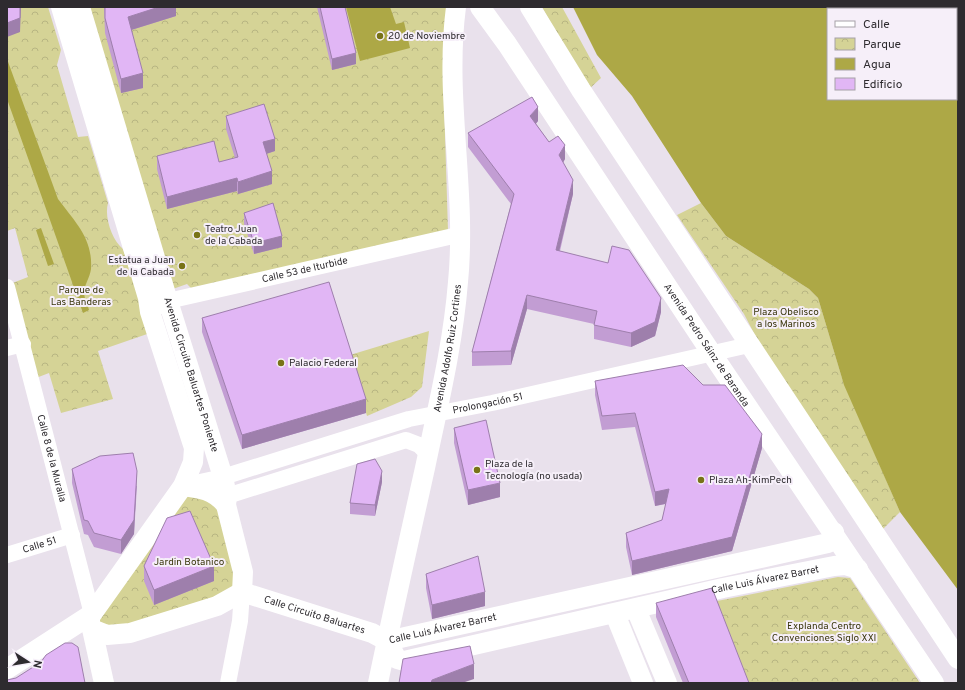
<svg xmlns="http://www.w3.org/2000/svg" width="965" height="690" font-family="Overpass,sans-serif">
	<defs>
		<pattern id="park-crowns" width="20" height="18" patternUnits="userSpaceOnUse"><rect width="20" height="18" fill="#d5d396"/><path d="M2 6a3 3 0 1 1 6 0M12 15a3 3 0 1 1 6 0" fill="none" stroke="#b7b582"/></pattern>
	</defs>
	<rect width="100%" height="100%" fill="#e9e1ec"/>
	<path fill="url(#park-crowns)" d="M7 7H48L61 50 57 65 78 137 88 136 108 203C104 217 112 240 123 249L153 332 98 351 113 399 61 413 49 373 36 378 10 284 28 277 15 228 7 231Z
		M87 7H453L444 102 448 231 192 289 187 284 170 290Z
		M542 7H562L601 78 588 90Z
		M701 203 726 236 809 289 818 298 842 378 900 512 883 529 769 362 744 314 677 215Z
		M429 331 422 387 411 397 367 416 350 355Z
		M183 486 214 493 242 592 107 635 92 614Z
		M838 577 850 578 920 683H743L712 602Z"/>
	<path fill="#ada846" fill-rule="evenodd" d="M346 7H390L396 24 404 22 410 48 360 61Z
		M573 7H958V590L900 512 844 385 818 298 809 289 726 236 701 203 632 96 597 55ZM828 9H956V99H828Z
		M7 59 58 199C75 222 93 238 91 269 90 277 84 286 84 292 84 298 88 305 89 310L83 313 7 99Z
		M41 228 54 264 48 266 36 230Z"/>
	<g fill="none" stroke-linecap="round" stroke-linejoin="round">
		<g stroke="#fff" stroke-width="16">
			<path id="s1" d="M7 287 92 614V622"/>
			<path id="s2" d="M158 307 168 301 462 234"/>
			<path d="M7 348 23 344"/>
			<path id="s3" d="M186 485 223 477 409 419 492 403 749 345"/>
			<path d="M227 496 406 440 419 445 428 454"/>
			<path id="s4" d="M7 555 72 535"/>
			<path d="M228 683 240 621 242 592"/>
		</g>
		<g stroke="#fff" stroke-width="20">
			<path id="s5" d="M80 7 168 301 223 477 227 496 226 505 243 572 242 592"/>
			<path id="s6" d="M480 7 507 44 712 354 934 683"/>
			<path d="M530 7 581 90 958 659"/>
			<path d="M183 486C200 488 214 490 226 505"/>
			<path id="s7" d="M242 592 372 633 387 641"/>
			<path d="M636 609 667 683"/>
			<path d="M615 614 643 683"/>
			<path d="M92 629 107 635 130 633 217 606 242 592"/>
			<path d="M92 629 104 683"/>
			<path id="s8" d="M387 641 397 659 404 661 723 588 834 566 845 565 858 569"/>
			<path id="s9" d="M387 641 828 543 832 539 834 532"/>
			<path d="M7 669 92 614 183 486 193 462 194 448 150 312 148 298 61 7"/>
			<path id="s10" d="M378 683C393 611 409 540 425 468 438 406 453 345 458 282 467 190 444 98 456 7"/>
		</g>
	</g>
	<path fill="#c29dd3" d="M176 7V16L131 30 143 88 121 93 105 33 104 8Z
		M317 7H345L356 64 332 70Z
		M226 116 275 151 266 154 272 184 238 194 237 191 167 209 157 169V156L219 162 235 158 226 129Z
		M538 121 536 124 549 142 565 159 563 163 573 194 560 251 661 312 655 336 631 347 594 339V324L527 309 511 365 472 366V352L511 204 468 147V133Z
		M244 213 282 247 254 254 244 224Z
		M202 318 366 413 242 449 202 332Z
		M595 381 762 448 732 551 632 575 626 547V533L662 520 666 504 655 506 635 427 602 430 595 395Z
		M454 428 500 497 468 505 454 443Z
		M72 469 137 486 134 534 121 554 94 547 88 535 84 534 72 483Z
		M382 482 375 516 350 514V503Z
		M144 566 214 581 154 605 144 581Z
		M426 574 485 606 432 619 426 588Z
		M656 603 749 683H683L656 617Z"/>
	<path fill="#9e7fac" d="M20 7H21L20 32 7 37V23Z
		M159 7H176V16L128 31V17Z
		M356 53V64L332 70V59Z
		M143 73V88L121 93V79Z
		M538 107V121L530 130V116Z
		M275 139V151L263 155V142Z
		M565 145V159L559 169V155Z
		M272 171V184L238 194V182Z
		M237 178V191L167 209V197Z
		M573 180V194L556 264V250Z
		M282 236V247L254 254V243Z
		M527 295V309L511 365V351Z
		M661 298V312L655 336 631 347V333Z
		M366 399V413L242 449V435Z
		M762 434V448L732 551 632 575V561Z
		M137 471 134 534 121 554V540Z
		M382 471V482L375 516V505Z
		M500 483V497L468 505V490Z
		M669 489V503L655 506V492Z
		M214 566V581L154 605V590Z
		M485 592V606L432 619V605Z
		M474 664V679L462 683H431L432 680Z"/>
	<path fill="#e1b6f5" stroke="#9e7fac" d="M7 7H20V18L7 23Z
		M105 7H159L128 17 143 73 121 79 105 18Z
		M320 7H345L356 53 332 59Z
		M532 97 538 107 530 116 549 142 558 136 565 145 559 155 573 180 556 250 608 263 612 246 629 250 661 298 655 322 631 333 594 325 597 311 527 295 511 351 472 352 514 194 468 133Z
		M264 104 275 139 263 142 272 171 238 182 237 178 167 197 157 156 214 141 219 162 238 157 226 116Z
		M273 203 282 236 254 243 244 213Z
		M329 282 366 399 242 435 202 318Z
		M683 365 703 385H725L762 434 732 537 632 561 626 533 662 520 669 489 655 492 635 413 602 416 595 381Z
		M486 420 500 483 468 490 454 428Z
		M133 453 137 471 134 520 121 540 94 533 88 521 84 520 72 469 100 456Z
		M375 459 382 471 375 505 350 503 357 464Z
		M190 511 214 566 154 590 144 566 167 518Z
		M478 556 485 592 432 605 426 574Z
		M712 588 749 683H689L656 603Z
		M65 643H72L78 647 85 683H7V680L16 678 41 662 46 655Z
		M470 646 474 664 432 680 431 683H399L403 659Z"/>
	<g fill="#787317" stroke="#f6eff9" stroke-width="1.5">
		<circle cx="380" cy="36" r="4"/>
		<circle cx="197" cy="235" r="4"/>
		<circle cx="182" cy="266" r="4"/>
		<circle cx="281" cy="363" r="4"/>
		<circle cx="477" cy="470" r="4"/>
		<circle cx="701" cy="480" r="4"/>
	</g>
	<g text-anchor="middle" dominant-baseline="central" stroke-width="4" stroke-linejoin="round" paint-order="stroke">
		<g font-size="10" fill="#2e2b2f" stroke="#f6eff9" text-anchor="start">
			<text x="388" y="36">20 de Noviembre</text>
			<text x="205" y="229">Teatro Juan<tspan x="205" dy="12">de la Cabada</tspan></text>
			<text x="174" y="260" text-anchor="end">Estatua a Juan<tspan x="174" dy="12">de la Cabada</tspan></text>
			<text x="289" y="363">Palacio Federal</text>
			<text x="485" y="464">Plaza de la<tspan x="485" dy="12">Tecnología (no usada)</tspan></text>
			<text x="709" y="480">Plaza Ah-KimPech</text>
		</g>
		<g font-size="10" fill="#2e2b2f" stroke="#f6eff9">
			<text stroke="none"><textPath href="#s2" startOffset="152">Calle 53 de Iturbide</textPath></text>
			<text stroke="none"><textPath href="#s6" startOffset="407">Avenida Pedro Sáinz de Baranda</textPath></text>
			<text stroke="none"><textPath href="#s10" startOffset="342">Avenida Adolfo Ruiz Cortines</textPath></text>
			<text stroke="none"><textPath href="#s5" startOffset="384">Avenida Circuito Baluartes Poniente</textPath></text>
			<text stroke="none"><textPath href="#s3" startOffset="313">Prolongación 51</textPath></text>
			<text stroke="none"><textPath href="#s1" startOffset="177">Calle 8 de la Muralla</textPath></text>
			<text stroke="none"><textPath href="#s4" startOffset="34">Calle 51</textPath></text>
			<text stroke="none"><textPath href="#s8" startOffset="398">Calle Luis Álvarez Barret</textPath></text>
			<text stroke="none"><textPath href="#s7" startOffset="76">Calle Circuito Baluartes</textPath></text>
			<text stroke="none"><textPath href="#s9" startOffset="57">Calle Luis Álvarez Barret</textPath></text>
		</g>
		<g font-size="10" fill="#3a370d" stroke="#f6eff9">
			<text x="81" y="290">Parque de<tspan x="81" dy="12">Las Banderas</tspan></text>
			<text x="786" y="312">Plaza Obelisco<tspan x="786" dy="12">a los Marinos</tspan></text>
			<text x="189" y="562">Jardin Botanico</text>
			<text x="824" y="626">Explanda Centro<tspan x="824" dy="12">Convenciones Siglo XXI</tspan></text>
		</g>
	</g>
	<rect width="965" height="690" fill="none" stroke="#2e2b2f" stroke-width="16"/>
	<rect x="827" y="8" width="130" height="92" fill="#f6eff9" stroke="#a6a1a8"/>
	<rect x="835" y="21" width="20" height="6" fill="#ffffff" stroke="#a6a1a8"/>
	<text x="863" y="28" font-size="12" fill="#2e2b2f">Calle</text>
	<rect x="835" y="38" width="20" height="12" fill="url(#park-crowns)" stroke="#a6a1a8"/>
	<text x="863" y="48" font-size="12" fill="#2e2b2f">Parque</text>
	<rect x="835" y="58" width="20" height="12" fill="#ada846" stroke="#a6a1a8"/>
	<text x="863" y="68" font-size="12" fill="#2e2b2f">Agua</text>
	<rect x="835" y="78" width="20" height="12" fill="#e1b6f5" stroke="#a6a1a8"/>
	<text x="863" y="88" font-size="12" fill="#2e2b2f">Edificio</text>
	<g transform="translate(28 662) rotate(102)" stroke="#f6eff9" stroke-width="3" paint-order="stroke">
	<path d="M0-3L7 15L0 10L-7 15Z" fill="#2e2b2f"/>
	<text y="-6" font-size="11" font-weight="bold" text-anchor="middle" fill="#2e2b2f">N</text>
	</g>
</svg>
